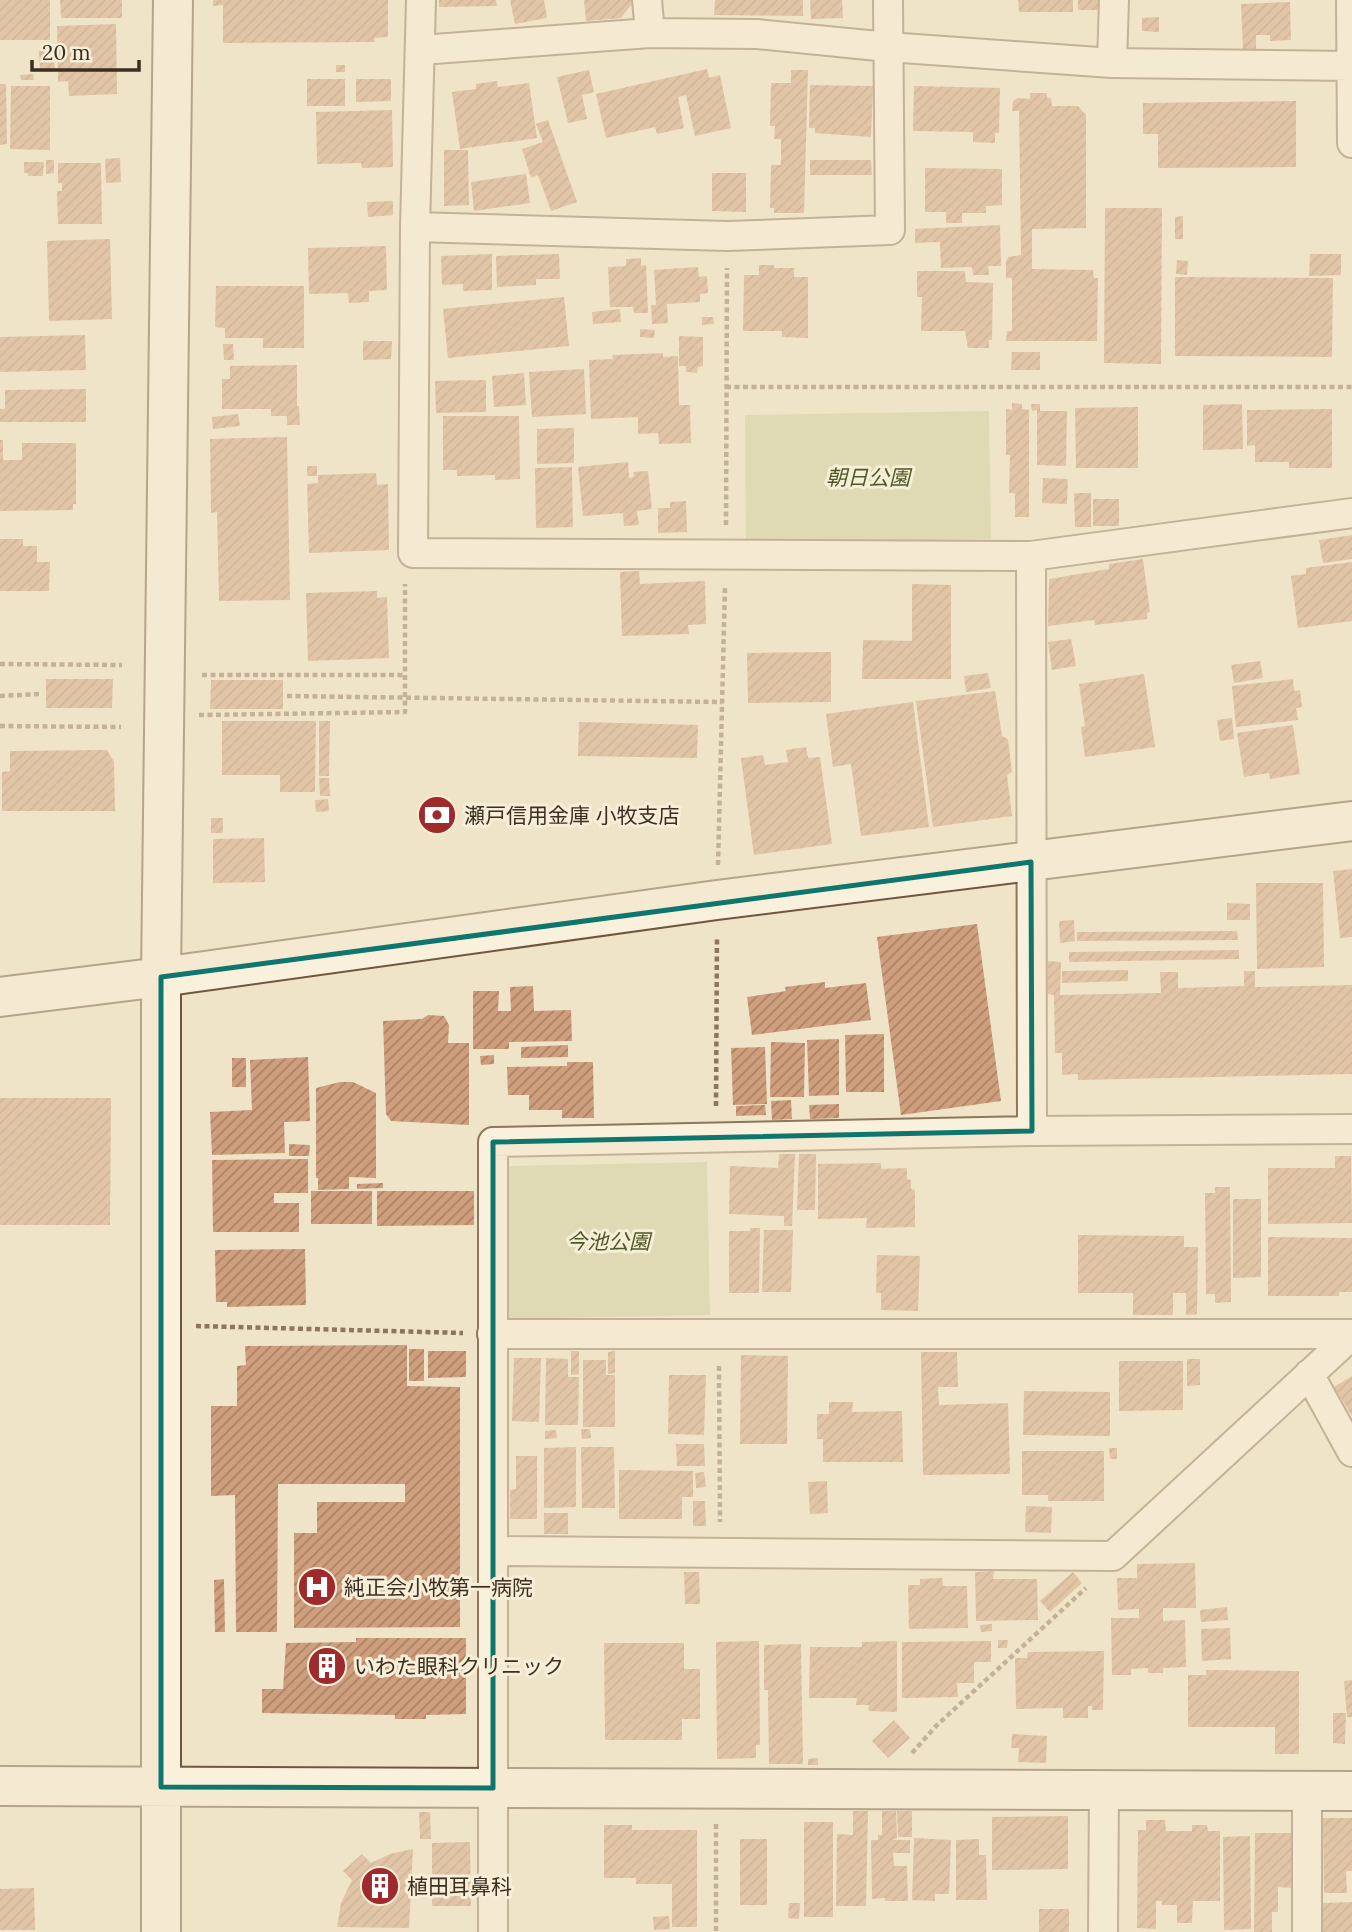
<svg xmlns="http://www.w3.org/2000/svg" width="1352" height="1932" font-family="Lora,'Noto Sans JP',serif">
	<defs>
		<pattern id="building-hatch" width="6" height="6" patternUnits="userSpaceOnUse" patternTransform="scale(1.75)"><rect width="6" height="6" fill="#cf9f7d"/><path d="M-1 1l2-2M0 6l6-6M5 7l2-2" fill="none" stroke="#a98266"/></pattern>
	</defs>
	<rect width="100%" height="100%" fill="#f0e4c8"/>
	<path fill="#c9cf9b" d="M989 411 991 539 746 543 745 415Z
		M707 1162 710 1315 509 1319 507 1166Z"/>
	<path fill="url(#building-hatch)" d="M0 0H50V40H0Z
		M60 0H122V18H61Z
		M213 0H388V37L374 38 375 42 223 43V5L213 6Z
		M439 0H496L497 6 439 7Z
		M510 0H544L547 18 515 24Z
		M584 0H631V5L621 18 586 21Z
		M715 0H803V16L714 15Z
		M810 0H842L843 18 811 19Z
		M1018 0H1073V12H1019Z
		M1078 0H1103V10H1078Z
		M1290 2 1291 40 1270 41V35H1256V52H1243L1241 4Z
		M1159 17V32L1142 31V18Z
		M116 24 117 94 69 96 68 81 58 82 57 26Z
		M53 50 55 69 40 70 39 51Z
		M336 65H345V72H336Z
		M707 69 709 78 720 75 731 128 695 136 686 95 678 97 684 128 657 134 655 127 606 138 596 94Z
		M589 70 594 92 582 95 587 119 568 123 557 77Z
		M791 70H808L804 213H774V208H770L771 165H781V139H774L775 126H770L771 83H791Z
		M33 74 34 80H21L20 75Z
		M307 79H345V106H307Z
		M356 79H391V101L356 102Z
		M497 81 498 87 529 83 537 138 460 149 452 92 476 89V84Z
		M0 84H6L7 144 0 145Z
		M810 85 873 86 871 137 815 133V128H809Z
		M11 86H50V150L10 149Z
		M914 86 1000 88 999 133H995V143L973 142V132L913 131Z
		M1030 93H1047V98H1051L1052 106H1078L1086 115V228L1032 229V269L1093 270 1094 278H1098L1097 341H1006L1007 331H1012V278H1006V262L1008 257 1021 255 1019 111H1012L1013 101 1018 98 1030 99Z
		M1296 101V167L1158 168V134H1143V103Z
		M392 110 393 167 362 168 361 163 317 164 316 112Z
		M548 120 577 202 551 211 538 175 531 178 522 149 543 142 536 124Z
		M444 150H468L469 205 444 206Z
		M120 158 121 182 106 183 105 159Z
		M46 160H54V173L46 174Z
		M810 160H871L872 175H810Z
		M24 162H44L43 176H28V173H24Z
		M58 163H101L102 224H58L57 191H62V183H58Z
		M925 168 1002 169V205L986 206V213H962V223H946V212H925Z
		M712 173H746V212L712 211Z
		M526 174 530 203 474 211 471 182Z
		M393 201V215L368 217 367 202Z
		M1105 208H1162L1161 364 1104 363Z
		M1183 216V239H1175V217Z
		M1000 225 1001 266H988L989 275H973L972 267 941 268 940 242 915 243V229Z
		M110 239 112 319 49 321 47 241Z
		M386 246 387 290 369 291V302L349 303 348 293 309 294 308 248Z
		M492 254V290L463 291V284L442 285 441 256Z
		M559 254 560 279H536V285L497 287 496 256Z
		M1310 254H1341V275L1309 276Z
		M641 258V266L646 265 648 313H634L633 307H610L608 267 626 266V259Z
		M1177 260 1188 261 1187 275 1176 274Z
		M759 265H774V268H794V277H808V338L782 337V331H743L744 275H759Z
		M698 267 699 277 707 276 708 293 700 294V302L667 304 668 323 652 324 651 305H656L654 270Z
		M917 271H965L966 282 993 283 992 340H989V348H968L965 331H921L922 297H917Z
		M1175 277 1333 278 1332 357 1175 356Z
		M216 286H304V348H263V338H225V328L215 327Z
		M564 297 569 346 448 358 443 309Z
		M620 309 621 322 593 324 592 312Z
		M702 317H713L714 324 702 325Z
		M640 329 655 330 654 338 640 337Z
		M85 335 86 370 0 372V337Z
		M679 336 703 337V366L698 367 697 373 686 372V366H679Z
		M363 341H392L391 359 363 360Z
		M223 344H233L234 360H224Z
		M1012 352H1040V370H1011Z
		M663 353V357L678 356 679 405H690L691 443 659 444 658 433 638 434V417L591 419 589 360 613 359 612 355Z
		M297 365V406H299L300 425H287V416H271V409H222V379H230V366Z
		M584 369 586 414 532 417 529 372Z
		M524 373 526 405 494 407 492 376Z
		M486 380V412L436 413 435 381Z
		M86 389V422H0V409H5V390Z
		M1012 403 1022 404V409L1029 410V517H1015V493H1009L1010 455H1006V409L1012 410Z
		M1031 404H1040V411H1067L1066 466 1037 465V410L1032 411Z
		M1242 404 1243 449 1203 450V405Z
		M1138 407V468H1076L1075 408Z
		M1332 409V468H1289V462H1255V445L1247 446V410Z
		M238 414 240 426 213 429 212 417Z
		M443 416H519L520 479 495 480V475L457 476V470H443Z
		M574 428V463L537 464V429Z
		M287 437 290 600 219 601 217 512 211 513 210 439Z
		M0 440H3V460H22V443H76V504H73V510L0 511Z
		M628 462 629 478 634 477 633 472 648 471 652 509 637 511 639 525 624 526 623 513 583 516 578 467Z
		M307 466H317V476H307Z
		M572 467 573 527 536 528 535 468Z
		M376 473 377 485 388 484 389 550 309 553 307 484 318 483V475Z
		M1043 478 1068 479 1067 504 1042 503Z
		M1074 493H1091V527H1075Z
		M1093 499H1119V526H1093Z
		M686 501 687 532 658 533V508H670V502Z
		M1352 535V559L1323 563 1319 540Z
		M0 539H23V546H37V562H50L49 591H0Z
		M1143 559 1150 612 1147 613V619L1095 625 1094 620 1048 626 1049 579 1109 569V564Z
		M1352 562V621L1298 628 1291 576 1306 574V568Z
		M639 571 640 584 705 581 706 624 688 625 689 634 622 636 620 572Z
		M912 584 951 585V679H862L863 640 912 641Z
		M377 591V598L387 597 389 658 308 661 306 593Z
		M1071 639 1076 666 1052 670 1048 642Z
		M831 652V702L748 703 747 653Z
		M1260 661 1263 678 1234 683 1231 665Z
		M988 673 991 688 966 692 964 676Z
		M1144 674 1155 747 1085 757 1081 727 1085 726 1079 684Z
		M46 679H113L112 708H46Z
		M1293 679 1294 691 1300 690 1302 707 1296 708 1298 720 1236 727 1232 686Z
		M211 680H283V709H210Z
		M995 691 1002 736 1008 739 1012 772 1007 775 1012 816 933 827 916 701Z
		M913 702 929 827 861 836 851 764 833 767 826 714Z
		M1232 718 1234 739 1220 741 1217 720Z
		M222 721H316L315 792H280V775H222Z
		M319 721H330L329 776H319Z
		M579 722 698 725 697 758 578 756Z
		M1293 725 1300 774 1270 779 1269 773 1244 777 1237 733Z
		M806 747 808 758 820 757 832 844 754 855 741 758 763 755 765 765 788 762 786 750Z
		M107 750 114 762 115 811H2V772L10 771V751Z
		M319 778H329L330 796H320Z
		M328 799 329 811 316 812 315 800Z
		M211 818H223V833H211Z
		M264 838 265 882 213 883V839Z
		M1352 869V937L1340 938 1333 871Z
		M1256 883H1323L1324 967 1257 969Z
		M1227 903 1250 904V920H1227Z
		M1074 920 1075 941 1060 943 1059 921Z
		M977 924 1001 1101 901 1115 877 937Z
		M1237 931 1238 940 1077 941V932Z
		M1239 950V959L1069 962V952Z
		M1048 961 1061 962 1060 995 1161 993 1160 972H1178V988L1244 986V971H1255V987L1352 985V1074L1078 1080V1074L1062 1075V1053H1055L1054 995 1047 994Z
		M1128 970V981L1062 983V971Z
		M825 982V988L866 983 871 1020 752 1035 747 997 786 991 785 987Z
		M533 986 534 1011 571 1010 572 1041 509 1042V1049H473V991H499L498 1011H511L510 987Z
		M428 1015 444 1016 449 1025 448 1043H469V1125L391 1121 386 1114 383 1021 422 1019Z
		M884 1034V1092H846L845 1035Z
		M839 1039V1095L809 1096 807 1040Z
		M771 1042 805 1043 804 1097H770Z
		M568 1045V1057L521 1058V1047Z
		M765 1047 767 1104 733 1105 731 1048Z
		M494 1055V1064L481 1065 480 1056Z
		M308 1057 310 1121 284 1122 285 1153 212 1155 210 1112 252 1110 250 1060Z
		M232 1058H246V1087H232Z
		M567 1062H593L594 1118H562V1110H529V1095H508L507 1067 567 1066Z
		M340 1082H353L376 1093V1178L349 1177V1189L318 1190V1178H316V1088Z
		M0 1098H111L110 1225H0Z
		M791 1100 792 1119 772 1120 771 1101Z
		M839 1104V1118L810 1119 809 1105Z
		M765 1105 766 1115 736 1116V1106Z
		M289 1144 310 1145 309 1156H289Z
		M779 1154H795L792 1226H784V1216L729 1214 730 1166 778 1168Z
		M799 1154H816L815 1210H797Z
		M1335 1156H1351L1352 1223 1268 1224V1168H1335Z
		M308 1159V1193H274V1203H299V1232H213L212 1160Z
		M881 1163V1169L907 1168V1179L911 1180V1189L915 1190V1227L866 1228 867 1218 818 1219V1164Z
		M383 1183V1188L357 1189V1184Z
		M1215 1187H1230L1231 1302 1215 1303V1294H1206L1205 1193H1215Z
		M311 1191H372V1224H311Z
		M377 1191H474V1225L377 1226Z
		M1233 1199H1261V1277L1233 1278Z
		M750 1228H760L759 1293H729V1231H750Z
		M764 1230H793L791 1292H762Z
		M1078 1235 1184 1236V1247H1198L1197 1314 1186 1315V1293H1173V1315H1133V1293H1078Z
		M1268 1237 1352 1238V1292H1339V1296H1268Z
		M305 1249 306 1305 227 1307V1302H216L215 1250Z
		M877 1255 920 1256 918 1311 881 1310V1293H876Z
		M407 1345V1386L460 1387V1627L294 1628V1533H317V1502H405V1484H278L277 1632H236L235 1495 211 1496V1406H237V1366L246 1365 245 1346Z
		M409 1349H424V1381H409Z
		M428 1351H466V1377L428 1378Z
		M571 1351H579V1374L571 1375Z
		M615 1351V1373L608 1374V1352Z
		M921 1352H957L958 1387H938L939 1405 1008 1403 1010 1474 923 1475Z
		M741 1355 788 1356 787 1444H740Z
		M514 1358H541L539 1422 512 1421Z
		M546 1358 568 1359V1377H579L578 1425H545Z
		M1187 1359H1200V1385L1187 1386Z
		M583 1360H606V1375H615V1427H583Z
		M1119 1361H1183V1410L1119 1411Z
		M669 1375H706L704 1435 668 1434Z
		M1352 1376V1416L1334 1387Z
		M1024 1391 1110 1392V1436L1023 1435Z
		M829 1402H853L852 1412 902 1411 903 1462H823V1439H817V1414H829Z
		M581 1429H590L591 1438 582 1439Z
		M556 1430 557 1438 545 1439V1431Z
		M676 1444H704L705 1466H677Z
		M576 1447V1507L544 1508V1448Z
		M581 1447H614L615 1508H582Z
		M1109 1448H1117V1459H1110Z
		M1022 1451H1104V1501H1048V1495H1022Z
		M516 1456H537V1519H510V1490L516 1489Z
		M619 1470 693 1471V1497H682V1519H619Z
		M704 1472 706 1487 696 1488 695 1473Z
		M827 1481 828 1513 810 1514 808 1482Z
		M693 1501H705L706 1526H693Z
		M1026 1506 1052 1507 1051 1533 1025 1532Z
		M544 1513H568V1534H544Z
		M1195 1563 1196 1608H1163V1621L1185 1620 1186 1667 1163 1668V1673H1148V1668L1131 1669V1675H1112L1111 1618H1139V1609L1118 1610 1117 1578H1137V1564Z
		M994 1571 993 1579H1037L1038 1620 976 1621 975 1572Z
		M684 1572H699L700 1604H685Z
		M1073 1572 1082 1583 1050 1612 1040 1601Z
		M942 1578 943 1586H967L968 1628 909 1629 908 1585H920V1579Z
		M224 1579 225 1632H215L214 1580Z
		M1227 1607 1228 1620 1201 1622 1200 1610Z
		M992 1624V1631L981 1632 980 1625Z
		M1230 1628 1231 1659 1202 1661 1201 1629Z
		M356 1638H466V1714L426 1715V1719H395V1715L262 1713V1689H283L286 1643 356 1642Z
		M998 1640H1008L1007 1648H998Z
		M759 1641 760 1745H756V1758L717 1759 716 1642Z
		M897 1641V1712L868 1711 869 1705H856L857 1698H809L810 1647H862V1642Z
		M991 1641V1662H974V1683H957L958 1697 902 1698V1642Z
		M604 1643H684V1669H700V1719H682V1740H605Z
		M801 1644 803 1764H769L768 1701V1690H764V1645Z
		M1104 1651 1103 1710H1092V1706H1088V1718H1063V1708L1016 1709 1015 1658H1027L1028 1652Z
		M1206 1670 1299 1671V1754H1275V1727H1188V1675H1206Z
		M1352 1680V1717H1347L1344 1681Z
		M1333 1713H1346L1345 1744 1333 1743Z
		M894 1720 910 1738 888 1758 872 1741Z
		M1012 1734 1047 1736 1046 1763 1018 1762 1019 1748H1011Z
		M818 1758V1765H808V1759Z
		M853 1811H868L866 1906H836L837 1834 853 1835Z
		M882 1811H896L897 1838 893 1840H910V1853H893L894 1866H907L908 1901H885V1898L872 1899 871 1840H878V1835H882Z
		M897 1811H912V1837H898Z
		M419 1812H430L431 1839H420Z
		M1068 1816V1869L992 1870V1817Z
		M1323 1818H1352V1871H1346L1347 1893H1324Z
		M1146 1820H1165L1166 1831H1192V1825H1207L1208 1831H1220V1901H1193L1192 1923H1177V1905H1162V1901H1156V1929L1137 1928 1138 1830H1146Z
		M804 1822H833V1917H804Z
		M604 1825H632V1830H697V1927H672V1884H636V1878H604Z
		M1255 1833H1292V1888L1278 1887V1912H1272V1932H1254Z
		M1250 1836 1251 1929 1224 1930 1223 1837Z
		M914 1838 951 1840 949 1894H935V1901L912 1900Z
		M740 1839H767V1905H740Z
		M979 1839V1855H986L987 1900H956V1840Z
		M470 1842 471 1906H432V1843Z
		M413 1849 409 1928 337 1927 341 1903 352 1880 343 1871 362 1854 371 1863 390 1854Z
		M34 1888 35 1930H0V1889Z
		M1352 1902V1932H1323V1903Z
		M789 1903H800L799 1919 788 1918Z
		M1039 1909H1069V1932H1039Z
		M669 1916 670 1929 654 1930 653 1917Z"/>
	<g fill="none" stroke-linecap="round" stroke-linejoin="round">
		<g stroke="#8d765c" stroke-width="32">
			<path id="street" d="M421 0 415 227 413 553 1031 556 1352 513
				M647 0 650 33
				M1351 0 1352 143
				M421 50 650 33 757 34 888 47 1112 63 1352 66
				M1112 63 1114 0
				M415 227 727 236 890 230 888 0
				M1031 556 1032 1131
				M492 1334H1352
				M1309 1374 1352 1452
				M494 1551 1113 1556 1352 1335
				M493 1932V1142L1032 1131 1352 1129
				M1103 1932 1104 1790
				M1307 1932V1792"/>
		</g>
		<g stroke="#6f573f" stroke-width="42">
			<path id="secondary" d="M0 997 161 977 717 900 1352 821
				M0 1786 1352 1791
				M161 1932V977L173 0"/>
		</g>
		<path stroke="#8d765c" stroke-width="4.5" stroke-dasharray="5 3.5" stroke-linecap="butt" d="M726 387H1352
			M726 525 727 268
			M0 664 122 665
			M202 675H405
			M0 696 41 694
			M287 696 722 702
			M199 715 405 712V584
			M0 726 121 727
			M718 865 725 586
			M716 1106 717 936
			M196 1326 463 1333
			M719 1366 720 1522
			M912 1753 936 1726 1086 1588
			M716 1824V1932"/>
		<use href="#street" stroke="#faf1dc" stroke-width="28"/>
		<use href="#secondary" stroke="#faf1dc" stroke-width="38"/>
	</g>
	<path d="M0 0H1352V1932H0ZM1031 862 1032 1131 493 1142V1788L161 1787V977Z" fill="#f0e4c8" fill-opacity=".55" fill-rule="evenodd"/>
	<path fill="none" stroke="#0f766e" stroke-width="5" stroke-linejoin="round" d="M1031 862 1032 1131 493 1142V1788L161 1787V977Z"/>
	<defs>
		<g id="bank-disc" transform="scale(2.0125)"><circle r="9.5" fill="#9e2a2b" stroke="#f7eed8"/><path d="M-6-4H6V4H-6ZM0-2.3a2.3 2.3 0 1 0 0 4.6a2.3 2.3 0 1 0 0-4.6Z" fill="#fff"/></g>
		<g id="hospital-disc" transform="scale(2.0125)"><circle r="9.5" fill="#9e2a2b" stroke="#f7eed8"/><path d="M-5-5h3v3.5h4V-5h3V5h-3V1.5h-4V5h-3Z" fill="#fff"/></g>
		<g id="building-disc" transform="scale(2.0125)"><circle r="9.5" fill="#9e2a2b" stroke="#f7eed8"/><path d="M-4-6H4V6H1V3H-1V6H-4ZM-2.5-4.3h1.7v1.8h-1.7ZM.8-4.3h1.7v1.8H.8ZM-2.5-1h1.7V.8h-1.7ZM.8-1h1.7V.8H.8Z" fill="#fff"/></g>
	</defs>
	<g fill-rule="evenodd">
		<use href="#bank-disc" x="437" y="815"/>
		<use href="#hospital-disc" x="317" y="1587"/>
		<use href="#building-disc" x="327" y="1666"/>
		<use href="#building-disc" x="380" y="1886"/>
	</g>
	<g text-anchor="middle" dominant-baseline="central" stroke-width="6" stroke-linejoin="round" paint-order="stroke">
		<g font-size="21" font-style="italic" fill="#4d5a26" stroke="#f7eed8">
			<text x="868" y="477">朝日公園</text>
			<text x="608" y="1241">今池公園</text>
		</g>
		<g font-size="21" fill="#3d2e20" stroke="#f7eed8" text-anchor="start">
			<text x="464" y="815">瀬戸信用金庫 小牧支店</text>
			<text x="344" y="1587">純正会小牧第一病院</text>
			<text x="354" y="1666">いわた眼科クリニック</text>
			<text x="407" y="1886">植田耳鼻科</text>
		</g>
	</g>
	<path d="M32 60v10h107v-10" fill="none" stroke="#3d2e20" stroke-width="3.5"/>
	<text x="42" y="60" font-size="21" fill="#3d2e20" stroke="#f7eed8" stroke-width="5" paint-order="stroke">20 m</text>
</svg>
